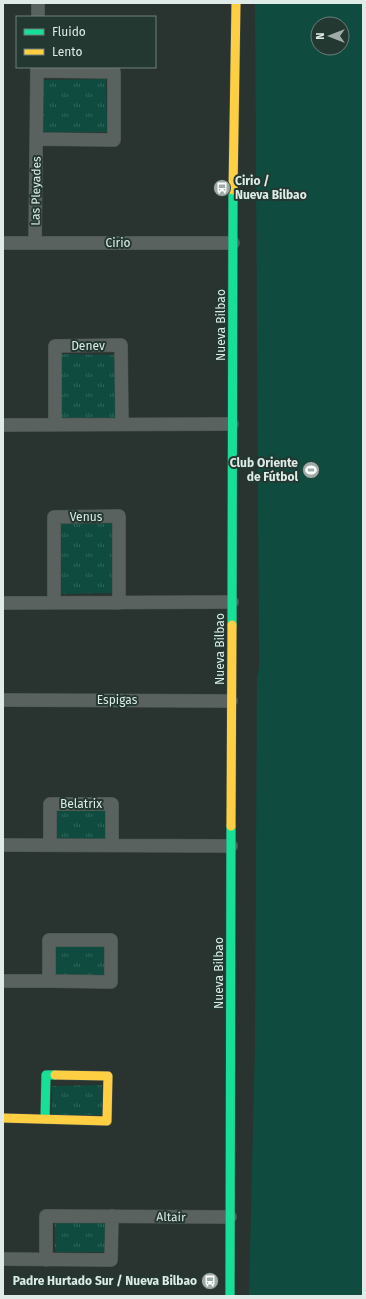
<svg xmlns="http://www.w3.org/2000/svg" width="366" height="1299" font-family="'Fira Sans',sans-serif">
	<defs>
		<pattern id="grass-tufts" width="24" height="20" patternUnits="userSpaceOnUse"><rect width="24" height="20" fill="#0f4c3f"/><path d="M3 7l-1-3M5 7V3M7 7l1-3M15 17l-1-3M17 17v-4M19 17l1-3" fill="none" stroke="#32665b"/></pattern>
	</defs>
	<rect width="100%" height="100%" fill="#293330"/>
	<path fill="url(#grass-tufts)" d="M106 79 107 132H42V80Z
		M59 354 118 355 117 422 58 421Z
		M114 523 116 593 61 594 60 524Z
		M106 810V839L56 840V811Z
		M55 947H105V976H55Z
		M102 1085 103 1115H52V1086Z
		M55 1223H105V1252H55Z"/>
	<path fill="#0f4c3f" fill-rule="evenodd" d="M255 3H363V1296H249L255 1045 257 678 259 667ZM318 24H342V48H318Z"/>
	<g fill="none" stroke-linecap="round" stroke-linejoin="round">
		<g stroke="#47504d" stroke-width="14">
			<path id="street" d="M38 17V3
				M36 139 114 140V72L37 71
				M3 243H233
				M35 243 37 67
				M55 424V346L121 345 122 424
				M3 425 232 424
				M3 603 232 602
				M54 603V517L119 516V603
				M3 700 231 701
				M3 845 231 846
				M50 845V804H112V845
				M49 940H111V982L49 981Z
				M3 981H49
				M3 1259 111 1260 112 1216
				M46 1260V1216L230 1217"/>
		</g>
		<g stroke="#47504d" stroke-width="10">
			<path id="fast" d="M232 625 233 190
				M45 1119 46 1075H55
				M230 1296 231 826"/>
		</g>
		<g stroke="#47504d" stroke-width="10">
			<path id="slow" d="M233 190 236 3
				M231 826 232 625
				M3 1118 107 1121 108 1076 55 1075"/>
		</g>
		<use href="#street" stroke="#59625f" stroke-width="13"/>
		<use href="#fast" stroke="#16e098" stroke-width="9"/>
		<use href="#slow" stroke="#ffcf43" stroke-width="9"/>
	</g>
	<defs>
		<g id="bus-disc" transform="scale(0.9)"><circle r="9.5" fill="#9faba7" stroke="#243832"/><path d="M-5-6H5V4H4V6H2V4H-2V6H-4V4H-5ZM-3.5-4V0h7V-4ZM-3.5 1.2v1.5H-2V1.2ZM2 1.2v1.5H3.5V1.2Z" fill="#fff"/></g>
		<g id="stadium-disc" transform="scale(0.9)"><circle r="9.5" fill="#9faba7" stroke="#243832"/><path d="M0-5a6.5 5 0 1 0 0 10a6.5 5 0 1 0 0-10ZM-3.5-1.8h7v3.6h-7Z" fill="#fff"/></g>
	</defs>
	<g fill-rule="evenodd">
		<use href="#bus-disc" x="222" y="188"/>
		<use href="#stadium-disc" x="311" y="470"/>
		<use href="#bus-disc" x="210" y="1281"/>
	</g>
	<g text-anchor="middle" dominant-baseline="central" stroke-width="4" stroke-linejoin="round" paint-order="stroke">
		<g font-size="12" font-weight="bold" fill="#deebe7" stroke="#243832" text-anchor="end">
			<text x="235" y="181" text-anchor="start">Cirio /<tspan x="235" dy="14">Nueva Bilbao</tspan></text>
			<text x="298" y="463">Club Oriente<tspan x="298" dy="14">de Fútbol</tspan></text>
			<text x="197" y="1281">Padre Hurtado Sur / Nueva Bilbao</text>
		</g>
		<g font-size="12" fill="#deebe7" stroke="#243832">
			<text transform="translate(36 191) rotate(-89)">Las Pleyades</text>
			<text x="118" y="243">Cirio</text>
			<text transform="translate(221 325) rotate(-90)">Nueva Bilbao</text>
			<text x="88" y="346">Denev</text>
			<text x="86" y="517">Venus</text>
			<text transform="translate(220 649) rotate(-90)">Nueva Bilbao</text>
			<text x="117" y="700">Espigas</text>
			<text x="81" y="804">Belatrix</text>
			<text transform="translate(219 973) rotate(-90)">Nueva Bilbao</text>
			<text transform="translate(171 1217) rotate(1)">Altair</text>
		</g>
	</g>
	<rect width="366" height="1299" fill="none" stroke="#deebe7" stroke-width="8"/>
	<rect x="16" y="16" width="140" height="52" fill="#243832" stroke="#6e807a"/>
	<rect x="24" y="29" width="20" height="6" fill="#16e098" stroke="#6e807a"/>
	<text x="52" y="36" font-size="12" fill="#deebe7">Fluido</text>
	<rect x="24" y="49" width="20" height="6" fill="#ffcf43" stroke="#6e807a"/>
	<text x="52" y="56" font-size="12" fill="#deebe7">Lento</text>
	<g transform="translate(330 36) rotate(270)"><circle r="19" fill="#243832" stroke="#6e807a"/>
	<path d="M0-3L7 15L0 10L-7 15Z" fill="#9faba7"/>
	<text y="-6" font-size="11" font-weight="bold" text-anchor="middle" fill="#deebe7">N</text>
	</g>
</svg>
